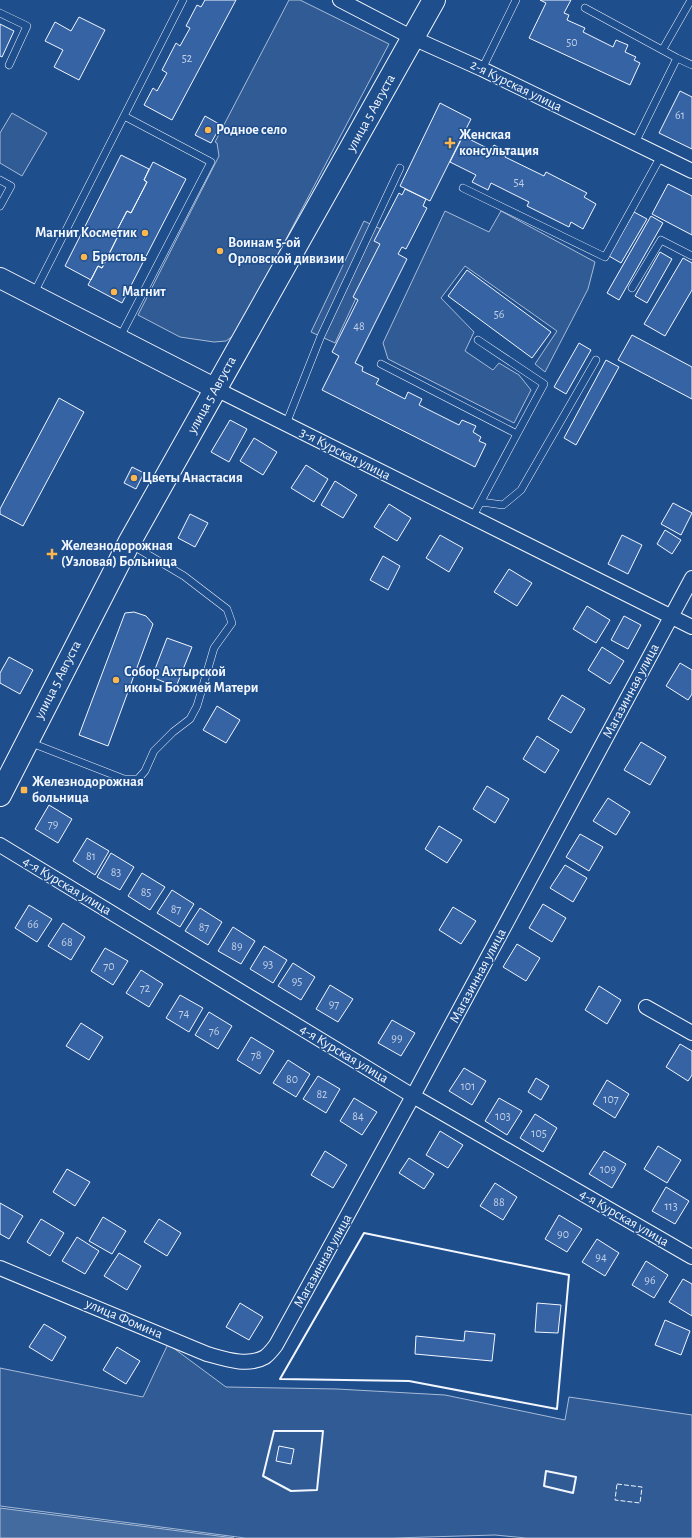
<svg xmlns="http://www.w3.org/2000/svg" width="692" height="1538" font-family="'Alegreya Sans',sans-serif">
	<rect width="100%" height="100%" fill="#1f4e8c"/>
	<path fill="#305b95" stroke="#a8bbd7" d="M289 0H300L389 44 236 334 226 341 214 342 180 337 138 315 219 156 217 143 215 142Z
		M12 113 47 133 22 176 0 163V133Z
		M445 211 489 232 501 211 595 262 588 289 545 372 535 364 557 331 465 266 441 298 474 332 465 351 493 370 499 363 519 375 531 390 514 423 388 359 383 343Z
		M364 221 387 232 335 343 311 332Z
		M168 1344 226 1387 337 1389 445 1395 565 1420 569 1397 692 1415V1538H526L495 1535 393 1538H245L0 1506V1368L143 1397Z"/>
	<path fill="#446ba0" stroke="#a8bbd7" d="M0 1508 234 1538H0Z"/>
	<path fill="#3563a3" stroke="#f2f6ff" d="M205 0H236L172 120 144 105 153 88 157 91 167 73 162 70 176 43 180 46 190 28 186 26 197 5 201 7Z
		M540 0H571L564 13 569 15 567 20 585 28 583 32 613 47 616 40 628 45 625 52 636 57 634 60 640 63 630 85 529 38 546 3Z
		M79 17 105 30 79 80 54 67 63 50 45 41 55 22 71 31Z
		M0 24 14 31 2 57 0 56Z
		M680 91 692 97V149L659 133Z
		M440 103 471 119 430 201 400 186Z
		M205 116 221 125 211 143 195 135Z
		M463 136 491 150 494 145 507 152 505 157 544 176 546 172 587 193 584 197 596 204 583 229 571 222 569 227 527 206 529 202 491 183 488 190 472 182 476 175 450 162Z
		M121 155 149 169 144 180 147 182 131 213 127 211 114 236 117 238 102 268 98 266 91 280 65 266Z
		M153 162 186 179 122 303 88 285 98 266 102 268 117 238 114 236 127 211 131 213 147 182 144 180Z
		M668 184 692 196V235L652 214Z
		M405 189 426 199 423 206 427 208 406 249 402 247 398 254 407 259 355 363 363 367 362 371 379 379 376 384 405 399 408 392 422 399 419 405 459 425 462 420 476 426 473 432 481 437 479 441 486 444 475 467 322 390 339 356 332 352 358 300 353 297 380 244 374 241 399 193 402 195Z
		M634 212 647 219 621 263 609 256Z
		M651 216 663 223 619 300 607 293Z
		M660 252 672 259 647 303 635 296Z
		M683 258 692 263V290L665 336 644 324Z
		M467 270 551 332 532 358 448 296Z
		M632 335 692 367V399L618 360Z
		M579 343 591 350 566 394 554 387Z
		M606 360 619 367 576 445 564 438Z
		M59 398 84 412 23 526 0 514V509Z
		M230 420 247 429 229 462 211 452Z
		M254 438 277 452 263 475 240 461Z
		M306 465 328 479 314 502 291 488Z
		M132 467 144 473 136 489 124 483Z
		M335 481 357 495 343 518 321 505Z
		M673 503 692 513 681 535 661 524Z
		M389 504 411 518 397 541 374 527Z
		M190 514 208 523 195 547 178 538Z
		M665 530 681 540 672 554 657 544Z
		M440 535 463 548 449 572 426 558Z
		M622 535 642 545 628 574 608 564Z
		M383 556 400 566 388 590 370 580Z
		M509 569 532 583 517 606 494 592Z
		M587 606 610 620 596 643 573 629Z
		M134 612 146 616 153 624 108 746 79 735 125 613Z
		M624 616 641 625 628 649 611 640Z
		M167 638 192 647 176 687 152 677Z
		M602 647 624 661 610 684 588 670Z
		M9 657 33 670 20 694 0 683V673Z
		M680 663 692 670V694L688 700 666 686Z
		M562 695 585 709 571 733 548 719Z
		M217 706 240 720 226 743 203 730Z
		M537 736 559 750 545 773 523 759Z
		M641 742 666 757 650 785 624 770Z
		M487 786 509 799 495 823 473 809Z
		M608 798 630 812 616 835 593 821Z
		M49 805 72 819 58 843 35 829Z
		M439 826 462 840 447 863 425 849Z
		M580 834 603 847 589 871 566 857Z
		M87 838 109 851 95 875 73 861Z
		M111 853 134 867 120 890 97 877Z
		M565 865 587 878 573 902 550 888Z
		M142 873 165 887 150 910 128 896Z
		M172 890 194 904 180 927 157 913Z
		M543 904 566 918 552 942 529 928Z
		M29 905 52 919 37 942 15 928Z
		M453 907 476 921 461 944 439 930Z
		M200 908 222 922 208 945 185 931Z
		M63 923 85 937 71 960 48 946Z
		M233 927 255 941 241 964 218 951Z
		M517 944 540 958 526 981 503 967Z
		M264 946 287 960 273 983 250 969Z
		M105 948 128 961 113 985 91 971Z
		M293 963 315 977 301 1000 278 986Z
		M141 970 163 984 149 1007 126 993Z
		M330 985 353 999 338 1022 316 1009Z
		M599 986 621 1000 607 1024 585 1010Z
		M180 995 203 1008 189 1032 166 1018Z
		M209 1012 232 1026 218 1049 195 1035Z
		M392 1020 415 1033 401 1056 378 1043Z
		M81 1023 103 1037 89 1060 66 1046Z
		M251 1037 274 1051 260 1074 237 1060Z
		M680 1044 692 1051V1075L688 1081 666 1067Z
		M288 1060 310 1074 296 1097 273 1083Z
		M464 1068 486 1081 472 1105 449 1091Z
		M318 1076 340 1089 326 1113 303 1099Z
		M536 1078 549 1086 541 1100 528 1092Z
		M607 1080 629 1094 615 1118 593 1104Z
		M354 1098 377 1112 362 1135 340 1121Z
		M499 1098 522 1111 507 1135 485 1121Z
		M535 1114 557 1128 543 1152 520 1138Z
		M440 1131 463 1145 448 1168 426 1155Z
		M658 1146 681 1160 667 1183 644 1169Z
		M325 1151 347 1165 333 1188 311 1175Z
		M604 1151 626 1164 612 1188 589 1174Z
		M409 1158 434 1174 424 1189 399 1173Z
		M67 1169 90 1182 75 1206 53 1192Z
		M495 1183 517 1197 503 1220 480 1206Z
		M666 1187 689 1201 675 1224 652 1211Z
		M0 1203 23 1216 9 1239 0 1234Z
		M559 1215 582 1229 567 1252 545 1239Z
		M103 1217 126 1231 112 1254 89 1241Z
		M41 1219 64 1233 50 1256 27 1242Z
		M159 1219 181 1233 167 1256 144 1242Z
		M77 1237 99 1251 85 1274 62 1261Z
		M597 1239 619 1253 605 1276 582 1262Z
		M119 1253 141 1266 127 1290 104 1276Z
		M646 1261 668 1275 654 1298 632 1285Z
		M683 1279 692 1284V1316L669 1302Z
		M240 1303 263 1317 249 1340 226 1327Z
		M537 1303 561 1305 558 1333 535 1332Z
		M665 1320 690 1331 681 1355 655 1345Z
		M44 1324 66 1337 52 1361 29 1347Z
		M465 1331 495 1334 492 1361 415 1354 416 1336 464 1341Z
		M117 1347 140 1361 126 1384 103 1370Z
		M279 1446 294 1449 291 1464 276 1461Z"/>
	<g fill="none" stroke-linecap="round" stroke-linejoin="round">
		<g stroke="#f2f6ff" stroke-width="8">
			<path id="lane" d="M585 8 677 58 635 143
				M0 13 27 26 9 65
				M663 49 691 0
				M677 58 692 65
				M482 69 516 0
				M124 116 183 0
				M0 180 11 186 0 206
				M463 188 605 257 661 156
				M632 288 661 240 692 256
				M34 293 124 116 211 162 120 337
				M478 340 544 384 517 434
				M381 364 517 434 472 518
				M286 424 321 336 400 168
				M481 502 503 505 521 490 596 360
				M29 742 124 779H138L145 771 154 751 173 732 190 719 197 706 214 648 232 623 227 609 184 576 130 544"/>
		</g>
		<g stroke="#f2f6ff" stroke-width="16">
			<path id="street" d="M340 0 413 38 482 69 692 171
				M216 389 692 627
				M0 845 413 1096 692 1257
				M646 1007 692 1033
				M0 1268 207 1354C225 1359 248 1367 265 1357 269 1354 273 1349 276 1345L413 1096 692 578"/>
		</g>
		<g stroke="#f2f6ff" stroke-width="22">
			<path id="secondary" d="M0 278 216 389"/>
		</g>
		<g stroke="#f2f6ff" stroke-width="24">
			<path id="primary" d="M0 795 129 543 434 0"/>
		</g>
		<use href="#lane" stroke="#1f4e8c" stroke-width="7"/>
		<use href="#street" stroke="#1f4e8c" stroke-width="14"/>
		<use href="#secondary" stroke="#1f4e8c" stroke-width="20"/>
		<use href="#primary" stroke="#1f4e8c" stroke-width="22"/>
		<path stroke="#f2f6ff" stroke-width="1" stroke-dasharray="5 2" stroke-linecap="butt" d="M617 1484 642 1487 640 1503 615 1500Z"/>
		<path stroke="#f2f6ff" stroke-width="2" d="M364 1233 569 1275 557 1409 409 1381 280 1379Z
			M274 1431H323L317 1490 291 1491 263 1476Z
			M546 1471 576 1477 573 1493 544 1486Z"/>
	</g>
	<g fill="#ffb74d" stroke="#1f4e8c" stroke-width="1.5">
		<circle cx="208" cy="130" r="4"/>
		<path d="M448 137h4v4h4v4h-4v4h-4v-4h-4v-4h4z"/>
		<circle cx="145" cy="233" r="4"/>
		<circle cx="220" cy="251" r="4"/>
		<circle cx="84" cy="257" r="4"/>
		<circle cx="114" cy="292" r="4"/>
		<circle cx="134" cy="478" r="4"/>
		<path d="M50 548h4v4h4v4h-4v4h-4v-4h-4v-4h4z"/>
		<circle cx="116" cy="680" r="4"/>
		<rect x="20" y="786" width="8" height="8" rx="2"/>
	</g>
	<g text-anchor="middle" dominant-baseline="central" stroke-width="3" stroke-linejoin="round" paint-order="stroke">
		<g font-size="12" fill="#c3d1e8">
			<text x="572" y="42">50</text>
			<text x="187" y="58">52</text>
			<text x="680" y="115">61</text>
			<text x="519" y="182">54</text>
			<text x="499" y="314">56</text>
			<text x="359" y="326">48</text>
			<text x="53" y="824">79</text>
			<text x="91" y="856">81</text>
			<text x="116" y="872">83</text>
			<text x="146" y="892">85</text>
			<text x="176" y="909">87</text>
			<text x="33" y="924">66</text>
			<text x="204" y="927">87</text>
			<text x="67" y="942">68</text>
			<text x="237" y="946">89</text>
			<text x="268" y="964">93</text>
			<text x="109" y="966">70</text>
			<text x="297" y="981">95</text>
			<text x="145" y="988">72</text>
			<text x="334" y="1004">97</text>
			<text x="184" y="1013">74</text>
			<text x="214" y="1031">76</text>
			<text x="397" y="1038">99</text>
			<text x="256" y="1055">78</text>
			<text x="292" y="1079">80</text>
			<text x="468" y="1086">101</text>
			<text x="322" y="1094">82</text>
			<text x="611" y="1099">107</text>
			<text x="358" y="1116">84</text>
			<text x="503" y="1116">103</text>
			<text x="539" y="1133">105</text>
			<text x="608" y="1169">109</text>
			<text x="499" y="1202">88</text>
			<text x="671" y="1206">113</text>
			<text x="563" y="1234">90</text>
			<text x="601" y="1257">94</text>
			<text x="650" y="1280">96</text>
		</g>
		<g font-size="14" fill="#f2f6ff" stroke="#1f4e8c">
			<text transform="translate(516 86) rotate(26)">2-я Курская улица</text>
			<text transform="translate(371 113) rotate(-61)">улица 5 Августа</text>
			<text transform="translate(212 395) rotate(-61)">улица 5 Августа</text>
			<text transform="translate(345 454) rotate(27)">3-я Курская улица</text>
			<text transform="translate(58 680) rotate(-63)">улица 5 Августа</text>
			<text transform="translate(631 691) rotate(-62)">Магазинная улица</text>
			<text transform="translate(67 886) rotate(31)">4-я Курская улица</text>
			<text transform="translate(478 976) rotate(-62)">Магазинная улица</text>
			<text transform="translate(344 1054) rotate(31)">4-я Курская улица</text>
			<text transform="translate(624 1218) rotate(30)">4-я Курская улица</text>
			<text transform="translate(323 1261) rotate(-61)">Магазинная улица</text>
			<text transform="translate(124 1319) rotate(23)">улица Фомина</text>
		</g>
		<g font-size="14" font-weight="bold" fill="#f2f6ff" stroke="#1f4e8c" text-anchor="start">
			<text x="216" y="130">Родное село</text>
			<text x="459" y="135">Женская<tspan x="459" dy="16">консультация</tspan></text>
			<text x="137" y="233" text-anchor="end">Магнит Косметик</text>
			<text x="228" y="243">Воинам 5-ой<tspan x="228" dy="16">Орловской дивизии</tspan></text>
			<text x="92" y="257">Бристоль</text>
			<text x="122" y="292">Магнит</text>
			<text x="142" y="478">Цветы Анастасия</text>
			<text x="61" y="546">Железнодорожная<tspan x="61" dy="16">(Узловая) Больница</tspan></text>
			<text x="124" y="672">Собор Ахтырской<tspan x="124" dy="16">иконы Божией Матери</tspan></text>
			<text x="32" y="782">Железнодорожная<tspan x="32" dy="16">больница</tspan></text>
		</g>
	</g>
</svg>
